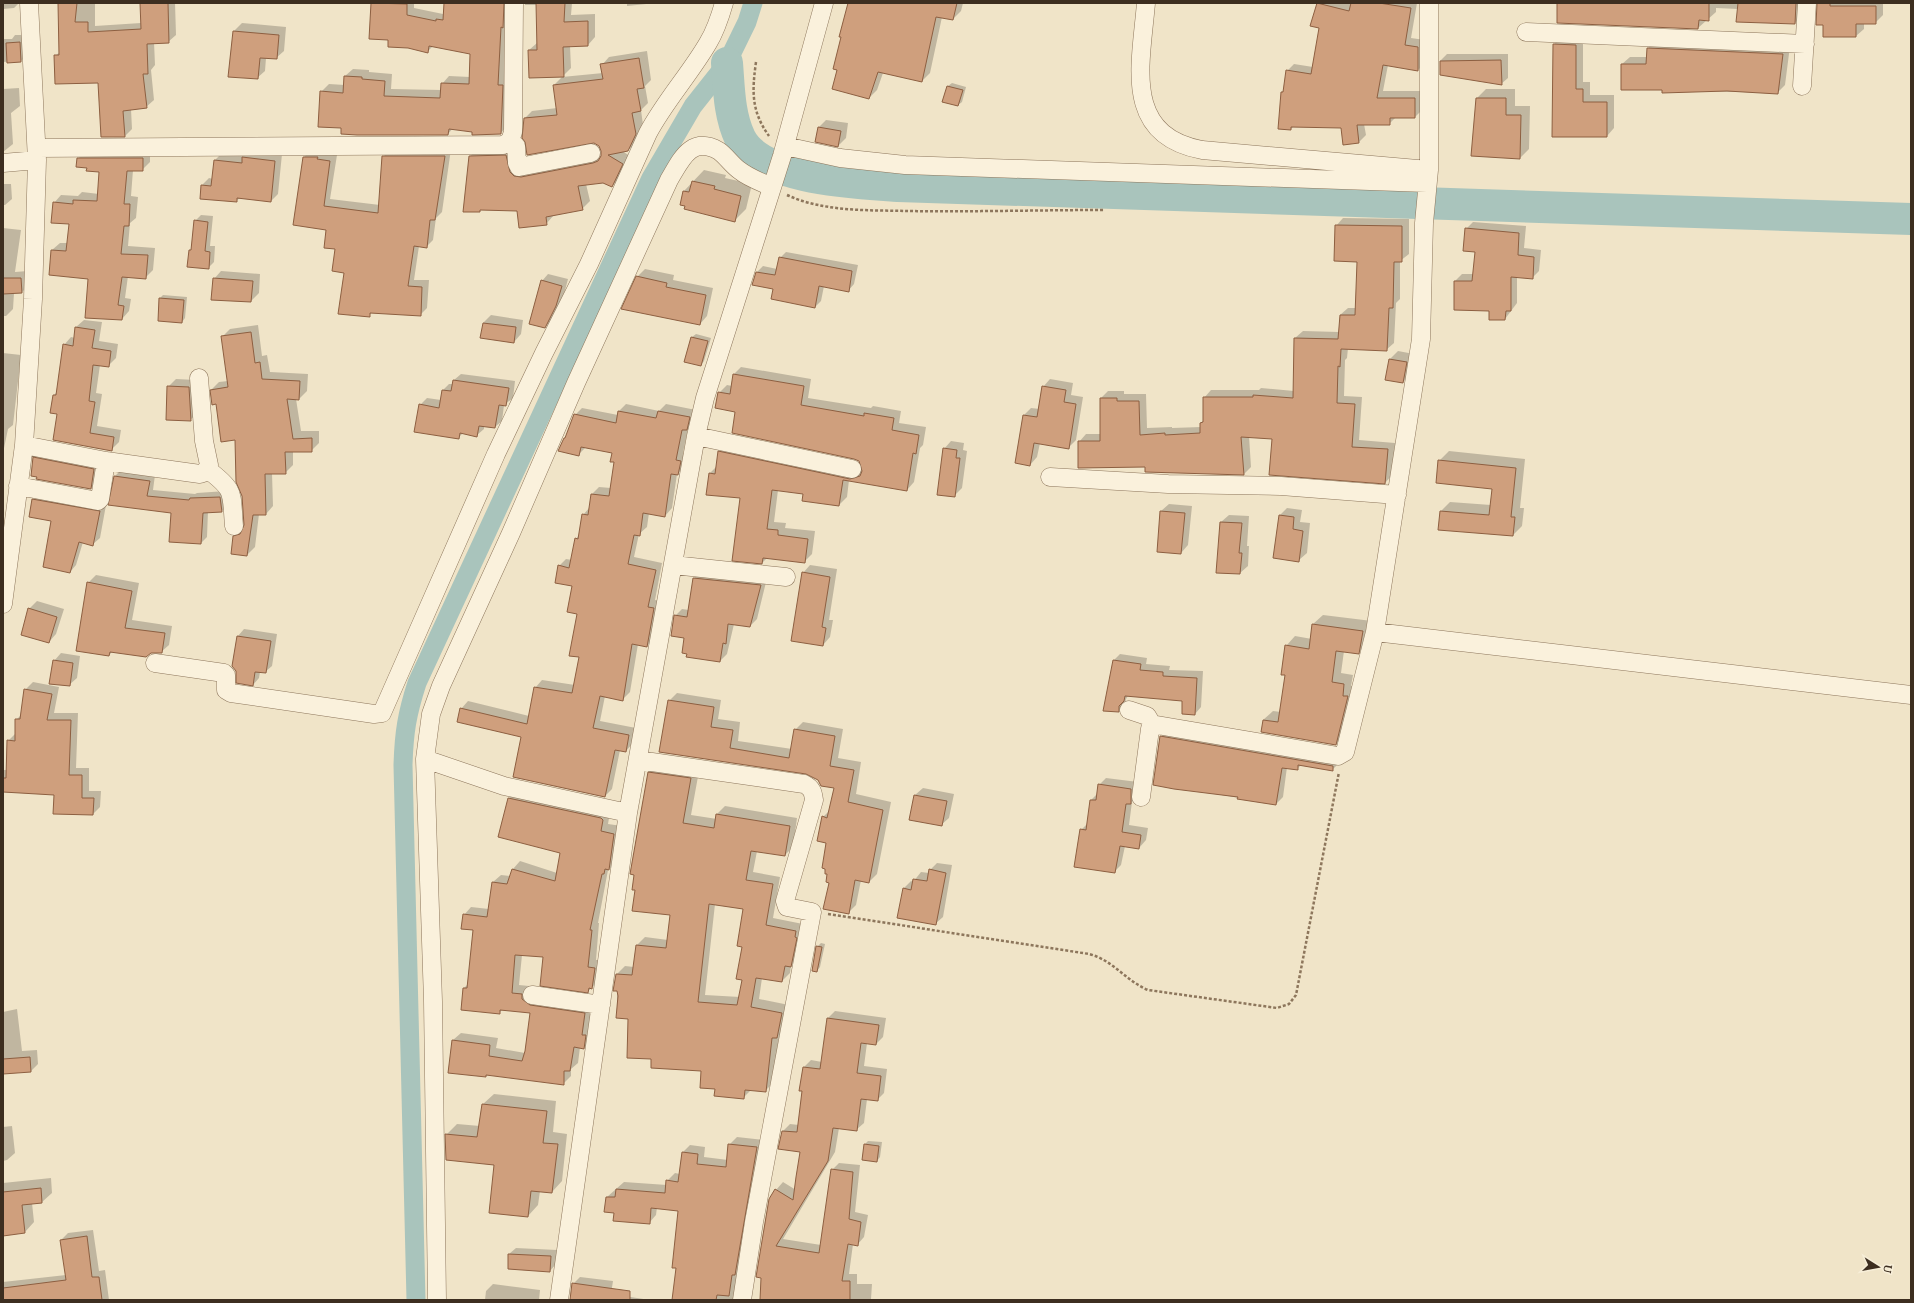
<svg xmlns="http://www.w3.org/2000/svg" width="1914" height="1303" font-family="Lora,serif">
	<rect width="100%" height="100%" fill="#f0e4c8"/>
	<path fill="#0003" fill-rule="evenodd" d="M3 3H19L14 8 3 9Z
		M56 3H95V26L141 23 146 3H175L176 35 168 42H154L155 65 151 70 154 100 146 107 131 109 132 129 125 136 98 82 55 56 60 52 59 5Z
		M372 3H414V8L443 14 445 3H511L508 125 501 133 453 128 448 134 342 127 321 92 329 84 345 85V76L353 69 369 70V72L392 74 391 89 442 90V84L449 76 470 77 471 53 433 46 427 52 389 39 370 38Z
		M525 3H572L571 15 595 14V37L588 45 570 46 571 68 563 76 529 50 537 43V5H525Z
		M627 3H656L627 6Z
		M849 3H963L961 11 953 19 942 17 930 73 922 81 883 73 877 90 869 98 838 70Z
		M1318 3H1417L1411 38 1425 40V63L1418 70 1388 65 1383 91H1422V110L1415 117H1396L1389 124H1364L1366 135 1359 142 1344 144 1341 127 1294 126 1291 129 1282 92 1284 90 1287 71 1294 64 1313 67 1320 28 1311 25Z
		M1558 3H1804L1802 16 1795 23 1738 9 1716 8V12L1698 28Z
		M1817 3H1883V15L1875 23H1864V29L1856 36 1824 24Z
		M242 23 286 27 284 51 276 58H266L265 71 257 78 232 58 234 31Z
		M15 35H28L29 53 21 61 3 62V39H12Z
		M1561 37 1583 38V82H1590V95H1614V128L1607 136H1553L1554 44Z
		M1655 41 1790 46 1785 85 1777 93 1663 90 1622 64 1630 57H1648V48Z
		M647 51 651 80 645 86 648 103 641 110 643 125 636 143 628 150 622 151 630 156 619 179 612 186 604 182 586 184 590 201 582 209 554 215 546 224 518 210 482 209 479 211 470 156 478 149 513 148 529 170 602 156V150L599 145 594 142 525 118 532 111 557 108 554 85 562 77 603 73 602 65 609 57Z
		M1447 54H1508V78L1501 84 1440 61Z
		M952 83 966 87 962 102 958 105 944 101 948 86Z
		M19 88 20 106 11 113 13 144 3 152V89Z
		M1486 89H1515V106H1530L1529 149 1520 158 1477 98Z
		M826 120 848 123 846 138 838 146 819 127Z
		M451 149 442 212 436 218 433 240 426 247 419 246 414 280H429L427 308 420 315 372 312 369 316 345 272 327 229 304 157 311 150 337 155 330 199 380 205 383 157 390 150Z
		M85 151H150V162L142 170H133L131 196 138 197 136 218 130 223 128 246 155 248 153 270 145 278 128 276 125 298 131 299 129 311 122 319 89 278 52 250 60 243H68L70 224 54 203 61 195 78 196 82 192 99 194 100 171 88 167 78 159Z
		M222 153 282 154 278 194 271 201 240 198 236 201 202 185 209 178 213 179 215 160Z
		M704 170 726 175 725 178 752 184 746 209 735 220 684 191Z
		M3 184H11L12 199 5 205H3Z
		M201 215 213 216 210 246H215L214 262 208 268 190 250 193 248 195 221Z
		M1343 218 1409 219V254L1400 261V299L1396 303 1394 343 1386 350 1348 348 1347 358 1345 360 1344 396 1362 397 1359 440 1395 443 1392 475 1385 483 1273 438 1249 436 1251 467 1244 474 1146 466 1079 442 1086 434H1101V398L1108 391H1124V394H1146L1147 428 1172 427V428L1201 427V423L1204 420V398L1211 390H1259L1261 388 1294 391 1295 338 1303 331 1339 332 1340 315 1348 308H1356L1358 261 1336 226Z
		M1473 222 1526 226 1524 248 1541 250 1539 271 1532 278 1517 277V303L1505 319 1490 310 1455 281 1462 274H1474L1476 251 1466 229Z
		M3 228 21 230 15 272 28 271 29 285 22 292 14 293 13 309 6 316H3Z
		M786 252 858 265 854 284 848 291 824 286 821 301 815 307 774 288 757 272 763 266 777 269 780 258Z
		M645 269 674 275 673 280 713 288 707 316 700 324 637 277Z
		M221 271 260 274 259 293 251 301 214 279Z
		M548 274 568 279 563 298 552 320 545 327 542 281Z
		M163 295 187 297 185 318 182 322 160 298Z
		M491 315 523 320 521 334 514 342 483 323Z
		M84 320 102 322 99 341 118 344 116 358 108 366 100 365 96 393 102 394 97 426 121 430 119 442 111 450 59 413 54 395 58 391 64 345 71 337 75 338 76 327Z
		M258 325 262 356 267 355 270 372 308 374 307 391 299 399H296L301 431H319V443L311 451H293V465L285 473H272L273 506 266 514H259L255 547 247 555 234 537 245 525 236 439 211 390 219 382 228 381 222 337 230 329Z
		M696 334 711 338 704 361 701 365 686 361 692 337Z
		M1398 351 1414 354 1411 374 1403 382 1387 379 1390 359Z
		M3 353 21 355 13 425 8 429 3 453Z
		M741 367 811 379 808 398 871 408 873 406 901 411 899 423 926 427 923 445 920 448 914 482 907 490 849 480 847 497 839 505 804 493 778 490 774 522 786 523 785 528 815 531 812 554 804 562 768 557 762 563 741 497 710 473 717 466 719 452 727 444 858 472 863 470 860 461 736 411 719 393 727 385 732 386 734 374Z
		M461 374 515 381 513 398 504 405 502 421 495 427 484 425V429L477 435 463 433 458 438 420 405 427 398 441 400 443 390 449 384H453L454 380Z
		M176 379 196 380 198 413 190 420 168 387Z
		M1050 379 1073 383 1071 395 1083 397 1076 440 1069 447 1040 443 1037 457 1030 465 1016 462 1024 415 1031 408 1040 409 1043 387Z
		M626 404 659 411 666 404 696 410 693 422 688 428 683 453 688 454 685 467 677 474 672 508 665 516 649 513 647 527 639 534 634 557 662 563 655 600 661 601 654 638 647 646 638 644 630 692 623 699 605 696 600 721 636 728 633 743 626 751 620 750 612 789 605 796 522 736 461 709 468 701 529 716 535 688 542 680 575 685 580 657 578 613 573 586 559 566 566 559 572 560 576 539 579 535 583 515 590 507 592 494 599 487 611 488 615 462 613 452 586 447 579 454 567 436 575 415 582 408 618 415 619 411Z
		M951 441 964 443 963 450 967 451 962 488 954 496 944 449Z
		M41 451 100 463 98 481 91 488 34 458Z
		M1449 451 1525 459 1520 508H1524L1522 526 1513 535 1439 529 1441 511 1450 502 1491 505 1493 488 1439 461Z
		M121 470 155 475 153 490 195 494 197 493 226 491 228 505 222 511H208L207 537 201 543 172 512 115 476Z
		M40 493 106 505 100 538 93 544 83 542 76 565 70 572 53 520 33 500Z
		M1169 504 1192 506 1188 545 1181 553 1161 511Z
		M1287 508 1302 510 1300 522 1310 523 1307 553 1299 560 1280 515Z
		M1229 515 1249 516 1247 546H1249L1248 566 1240 573 1221 522Z
		M810 565 837 569 829 620H833L830 637 823 645 803 573Z
		M701 571 767 578 757 619 750 626 734 624 727 654 720 661 688 653 685 637 675 616 682 609 689 610 694 578Z
		M96 575 139 583 132 620 172 626 169 645 161 652 113 651 109 655 88 583Z
		M37 601 64 609 56 634 49 642 29 609Z
		M1323 615 1372 621 1368 643 1358 653 1344 651 1341 673 1353 675 1351 686 1357 687 1345 734 1336 744 1263 720 1273 711 1281 712 1286 674V646L1295 636 1312 639 1313 624Z
		M244 629 277 634 272 666 265 672H260L259 678 253 685 233 666 238 636Z
		M61 653 80 656 77 678 69 685 54 661Z
		M1120 654 1147 658 1146 664 1170 666 1169 670 1203 671 1201 707 1195 714 1183 700 1128 696 1126 699 1125 704 1118 711 1114 660Z
		M33 682 59 687 54 713H78L76 768H89V791H101L100 807 93 814 55 794 3 792V770H7L8 741 16 733V720L21 715 25 690Z
		M677 693 721 700 718 719 740 722 738 741 792 749 795 730 803 722 843 729 838 758 861 762 856 794 891 802 877 874 869 882 861 880 856 905 848 913 830 882 828 873V843L823 817 830 810 835 787 806 773 661 752 669 701Z
		M1167 730 1339 763 1332 770 1301 765 1297 769 1287 767 1283 797 1276 804 1154 784 1161 737Z
		M656 765 699 771 691 815 717 819V814L725 806 797 818 793 847 785 855 757 851 753 872 780 877 773 918 803 924 799 958 791 965 790 973 782 981 762 978 759 999 789 1005 785 1029 779 1036 773 1083 765 1091 751 1090 743 1098 716 1088 702 1070 652 1058 629 1018 617 1017V974L625 966 634 967 637 945 645 937 668 940 671 914 648 772ZM715 904 744 909 743 979 740 997 705 995Z
		M1106 778 1138 782 1137 796 1132 802 1129 825 1148 828 1146 840 1139 848 1125 846 1121 865 1114 872 1081 830 1088 823 1091 800 1098 793 1099 785Z
		M923 788 954 794 949 818 941 825 915 795Z
		M517 790 610 812 608 824 622 826 617 862 608 870 598 923H599L596 960H603L600 980 588 991 544 956 522 955 519 985 529 986 530 991 592 1006 591 1040 584 1048 580 1047 578 1063 571 1069V1076L563 1084 488 1074 486 1076 453 1040 461 1033 498 1038 496 1048 525 1053 531 1012 503 1009 499 1013 462 1009 464 988 469 983 475 930 464 915 471 907 489 909 493 882 501 875 511 876 513 869 520 861 557 873 562 852 499 836 509 798Z
		M937 863 952 865 943 917 935 924 904 888 911 881 913 882 921 872 929 873 930 870Z
		M821 943 825 944 820 967 817 971V947Z
		M17 1009 22 1051 37 1050 38 1064 31 1071 3 1073V1012Z
		M835 1011 886 1018 883 1037 876 1044 867 1043 864 1066 887 1069 884 1093 877 1100 867 1099 864 1123 856 1130 839 1128 835 1152 783 1239 821 1245 832 1170 839 1163 860 1165 855 1212 868 1215 864 1237 857 1245 853 1244 849 1274H857V1284H872L871 1299 761 1300 776 1190 783 1182 796 1190 801 1151 779 1148 783 1131 790 1124 799 1125 803 1091 804 1067 811 1060 822 1062 828 1018Z
		M494 1094 556 1101 553 1132 567 1134 562 1181 552 1192 540 1191 538 1205 528 1216 495 1164 446 1135 457 1124 480 1126 483 1104Z
		M12 1126 15 1153 7 1160 3 1161V1127Z
		M737 1137 764 1140 735 1300H671L674 1297 677 1268 679 1210 657 1207 656 1215 649 1223 615 1212 607 1197 624 1182 667 1185V1181L675 1173 680 1174 683 1152 690 1145 705 1147 704 1157 728 1160 729 1145Z
		M868 1141 882 1142 880 1157 877 1161 865 1144Z
		M51 1178 52 1193 42 1202 32 1203 34 1222 25 1232 3 1235V1183Z
		M93 1230 99 1271 105 1270 109 1300H3V1282L66 1275 61 1240 68 1233Z
		M516 1248 557 1250 556 1264 550 1271 509 1254Z
		M580 1277 613 1281 611 1294 650 1300H571L573 1284Z
		M493 1284 540 1290 539 1300H485L486 1291Z"/>
	<g fill="none" stroke-linecap="round" stroke-linejoin="round">
		<path stroke="#a9c4bc" stroke-width="19" d="M416 1300 403 765C404 732 407 714 417 683L651 178 693 106 727 63 747 22 753 3"/>
		<path stroke="#a9c4bc" stroke-width="32" d="M727 63C729 88 729 115 740 138 761 180 857 183 898 186L1911 219"/>
	</g>
	<path fill="#cf9f7d" stroke="#8d5f41" fill-rule="evenodd" d="M58 3H77L75 22H88V32L141 29 140 3H168L169 43 147 44 148 74H143L147 108 123 111 125 137H101L98 83 55 84 54 55H59Z
		M371 3 407 4V15L436 21V19L443 20 444 3H504L503 28 501 27 498 85H503L501 134 472 135V132L449 129 448 135H357L341 134V128L318 127 320 91 343 93 344 76 362 77V79L385 81 384 96 440 98 441 83 469 84 470 54 429 46 428 53 408 48 388 47V40L369 39Z
		M536 3H565L564 22 588 21V46L563 47 564 77 529 78 528 50H537Z
		M848 3H957L953 20 936 17 922 82 878 72 869 99 832 89 837 70 833 69 841 37H839Z
		M1317 3 1349 11 1351 3H1379L1411 8 1405 45 1418 47V71L1383 65 1377 98H1415V118H1390V125H1357L1359 143 1343 145 1341 128 1291 127V130L1278 129 1281 92H1283L1286 70 1311 74 1319 28 1310 26Z
		M1557 3H1709V21L1699 20 1698 29 1557 23Z
		M1738 3H1796L1795 24 1736 22Z
		M1817 3H1830V6H1876V24H1856V37H1823V25H1816Z
		M233 31 279 35 277 59 260 58 258 79 228 77Z
		M20 42 21 62 7 63 6 43Z
		M1553 44 1576 45V89H1583V102H1607V137H1552Z
		M1647 48 1783 54 1778 94 1727 91 1662 93V90H1621V64H1646Z
		M639 58 644 88 637 89 641 111 632 113 636 134 628 151 608 155 623 164 612 187 603 183 578 186 583 210 546 217 547 225 519 228 517 211 480 210V212H463L469 156 506 155 510 172 514 176 521 177 593 163 598 161 601 156V151L599 146 594 143 527 155 525 142 522 138 524 118 557 115 553 85 603 79 600 64Z
		M1501 60 1502 85 1440 75V61Z
		M947 86 963 90 958 106 942 102Z
		M1476 98H1506V115H1521L1520 159 1471 156Z
		M818 127 841 131 838 147 815 142Z
		M382 156H445L435 220H430L427 248 414 246 408 286 422 287 421 316 370 313V317L338 314 344 273 332 271 335 249 324 248 326 230 293 225 303 157H318L317 159 330 161 324 206 378 213Z
		M242 157 275 161 271 202 237 198V202L200 199 201 185 211 186 214 160 242 163Z
		M77 158H143V171H127L124 204H130L129 226H124L121 254 148 255 146 279 122 277 118 305 124 306 122 320 85 318 88 279 49 275 51 250 66 251 69 224 51 223 53 202 73 204V200L97 201 99 172 86 171 87 168 76 167Z
		M692 181 715 186 714 189 741 196 735 222 684 209 685 206 680 205 683 191 689 192Z
		M194 220 208 222 205 251 210 252 209 269 187 267 189 250H191Z
		M1335 225 1402 226V262H1394L1393 308H1389L1387 351 1341 349 1340 367 1338 366 1337 403 1355 404 1352 447 1388 449 1385 484 1269 475 1272 439 1241 437 1244 475 1145 472V467L1078 468V441H1100V398H1117V401H1139L1140 435 1165 433V435L1200 433V423L1203 422V397H1253V395L1293 398 1294 338 1338 339 1340 315H1355L1357 262 1334 261Z
		M1465 228 1519 233 1518 255 1534 257 1533 279 1511 277V311H1506L1505 320H1489V311L1454 310V281H1472L1475 252 1463 251Z
		M779 257 852 271 849 292 819 286 815 308 771 299 773 289 752 285 756 272 775 275Z
		M636 276 667 283 666 287 706 295 700 325 621 309Z
		M3 278H21L22 293 3 294Z
		M213 278 253 281 251 302 211 300Z
		M541 280 562 286 556 306 545 328 529 324Z
		M159 298 184 300 182 323 158 321Z
		M483 323 516 327 514 343 480 338Z
		M75 327 95 330 92 348 111 351 109 367 93 365 89 401 95 402 90 433 114 437 112 451 53 440 57 414 50 413 53 395H56L63 344 73 346Z
		M251 332 255 363 260 362 262 379 300 381 299 400 287 399 293 439 312 438V452H285L286 474H265L266 515H253L247 556 231 554 233 536 240 534 244 525 242 496 236 482 235 440 221 442 216 404 212 405 210 390 228 387 221 336Z
		M691 337 708 341 701 366 684 362Z
		M1389 359 1407 362 1403 383 1385 380Z
		M733 374 804 386 801 405 864 416V413L894 418 892 430 919 435 916 454 913 453 907 491 843 480 839 506 802 501 803 494 772 490 767 529 778 530V535L808 539 805 563 763 558 762 564 732 561 740 498 706 495 709 473 715 474 718 451 850 479 860 476 862 471 859 461 854 459 732 433 735 412 715 408 718 392 730 394Z
		M453 380 509 388 506 406 499 405 495 428 479 426 477 437 460 433 459 439 414 432 419 404 439 408 442 390 451 391Z
		M167 386 189 387 191 421 166 420Z
		M1042 386 1066 390 1064 402 1076 404 1069 449 1034 443 1030 466 1015 463 1023 415 1037 417Z
		M618 411 656 418 658 411 690 417 687 430H682L676 460 681 461 678 475 671 474 665 517 643 513 640 536 634 535 628 564 656 570 648 607 654 608 647 647 632 644 623 701 600 696 593 728 629 735 626 752 615 750 605 797 513 777 521 737 457 722 460 708 527 724 534 687 572 693 579 657 569 656 577 614 567 612 572 586 555 583 558 565 569 568 575 538 578 539 582 514 588 515 591 494 609 496 614 462H610L612 453 581 447 579 456 558 451 564 438H565L574 414 616 423Z
		M943 448 957 450 956 458H960L955 497 937 495Z
		M33 457 94 469 91 489 36 479 37 477 31 476Z
		M1438 460 1516 468 1511 517H1515L1513 536 1438 530 1440 511 1489 515 1492 489 1436 483Z
		M114 476 150 481 147 496 189 500 190 498 220 497 222 512 203 513 201 544 169 542 171 513 108 505Z
		M32 499 100 511 93 546 79 542 70 573 43 567 51 521 29 517Z
		M1160 511 1185 513 1181 554 1157 552Z
		M1279 515 1294 517 1293 529 1303 531 1299 562 1273 558Z
		M1220 522 1242 523 1239 553H1242L1240 574 1216 573Z
		M802 572 830 577 822 627 826 628 823 646 791 641Z
		M693 578 761 585 750 627 728 624 726 644 723 643 720 662 686 657 687 654 682 653 684 638 671 636 674 615 687 617Z
		M87 582 132 591 125 628 165 633 162 653H151L146 657 110 652 109 656 76 651Z
		M28 608 57 617 49 643 21 635Z
		M1312 624 1363 631 1359 654 1336 651 1332 682 1344 684 1343 696H1348L1336 745 1261 732 1263 720 1278 722 1285 675H1281L1285 645 1309 649Z
		M237 636 271 641 266 673 255 672 253 686 236 683V671L232 666Z
		M53 660 73 663 70 686 49 684Z
		M1113 660 1141 664 1140 670 1163 672V676L1197 678 1195 715 1182 714V701L1125 696 1124 701 1119 706V712L1103 711Z
		M24 689 52 694 47 720H71L69 775H82V798H94L93 815 53 814 54 795 3 792V778H6L7 740 15 741V719H20Z
		M668 700 714 707 711 727 733 730 730 748 789 758 794 729 835 736 830 766 854 770 848 802 883 810 869 883 855 880 849 914 823 909 829 883 826 882 827 874H825V869L822 868 826 843 817 841 822 816 827 818 834 788 821 786 818 780 806 774 659 752Z
		M1160 736 1333 766V771L1298 765V770L1282 768 1276 805 1237 799 1238 797 1174 789 1153 785Z
		M648 772 691 778 683 823 714 828 716 814 790 826 785 856 751 851 746 880 773 884 766 925 796 931 795 937 797 938 791 967 785 966 782 982 756 978 751 1007 782 1013 777 1038H772L766 1092 745 1090 744 1099 714 1096 715 1089 700 1088 701 1071 651 1068V1059L627 1058 628 1019 616 1018 618 996 617 991H613L616 974 632 975 636 945 666 948 670 915 632 911 635 890H632L634 875 630 874ZM709 904 743 909 737 946 742 947 736 979 742 980 737 1005 698 1002Z
		M1098 784 1131 789V804H1126L1122 832 1141 835 1139 849 1120 846 1115 873 1074 867 1080 829 1086 830 1090 800H1096Z
		M914 795 947 801 942 826 909 820Z
		M508 798 601 818 603 820 601 831 614 834 609 870 605 869 604 874H602L590 930H592L588 967 595 968 592 989 589 988 588 993 540 986 543 957 515 955 512 993 522 994V999L530 1005 585 1013 582 1035H586L584 1049 574 1047 570 1071H564V1085L486 1075V1077L448 1073 452 1040 490 1045 489 1056 522 1061 525 1051 530 1013 500 1010V1014L461 1010 463 988H467L473 930 461 929 463 914 487 917 492 882 507 884 512 869 555 881 560 853 498 837Z
		M929 869 946 873 936 925 897 918 903 888 911 890 913 879 927 881Z
		M816 946 822 947 817 972 812 971Z
		M827 1018 879 1025 876 1045 861 1043 857 1073 881 1076 878 1101 861 1099 857 1131 833 1128 828 1161 776 1246 819 1253 831 1169 853 1172 849 1219 861 1222 858 1246 848 1244 842 1281H850V1300H760L761 1278 756 1277 769 1199 775 1189 793 1200 796 1177 800 1152 778 1149 782 1131 797 1132 802 1091H799L803 1067 820 1069Z
		M30 1057 31 1072 3 1074V1059Z
		M482 1104 547 1111 543 1143 558 1144 552 1193 531 1191 528 1217 489 1213 494 1165 446 1160 445 1134 477 1137Z
		M728 1144 757 1147 735 1275H732L729 1296 717 1295 716 1300H672L676 1268H672L678 1211 651 1208 650 1224 613 1221 614 1213 604 1212 606 1197H615L616 1189 665 1193 666 1180 678 1182 682 1152 698 1154 697 1164 726 1167Z
		M864 1144 879 1146 877 1162 862 1160Z
		M41 1188 42 1203 22 1205 25 1233 3 1236V1192Z
		M87 1236 92 1277H99L102 1300H3V1288L66 1280 60 1240Z
		M508 1254 551 1256 550 1272 508 1269Z
		M572 1283 630 1291V1300H570Z"/>
	<g fill="none" stroke-linecap="round" stroke-linejoin="round">
		<g stroke="#8d765c" stroke-width="19">
			<path id="minor" d="M1146 3C1141 64 1122 135 1202 150L1429 170
				M1526 32 1805 44
				M1802 86 1807 3
				M510 141 516 146 517 163 519 167 591 153
				M785 146 840 158 905 165 1427 183
				M37 148 503 145 510 141 513 132 514 3
				M3 163 37 160
				M696 436 852 469
				M24 445 106 461 200 474 206 472 209 465 204 441 199 378
				M207 469C236 491 231 492 234 526
				M1050 477 1168 484 1281 486 1397 495
				M18 486 98 501 100 499 106 461
				M673 565 786 577
				M3 604 24 445 33 299 37 160 29 3
				M1375 632 1911 695
				M155 663 224 673 226 675V690L231 693 374 714 382 713 496 454 544 353 589 264 648 133C665 101 690 74 708 43 716 30 720 17 724 3
				M1129 710 1147 716 1153 726
				M425 759 504 786 628 813
				M638 760 804 784C812 788 813 792 814 800L785 901 787 907 812 912 754 1222 742 1300
				M1141 797 1150 729 1157 725 1338 756 1345 752 1375 632 1421 339 1424 223 1429 170V3
				M532 995 601 1005
				M437 1300 433 1001 425 759 431 714 441 686 511 533 576 383 669 180C681 160 691 135 719 151 726 156 732 165 739 170 749 178 761 182 772 187
				M559 1300 628 813 696 436 705 398 782 156 824 3"/>
		</g>
		<path stroke="#8d765c" stroke-width="2.5" stroke-dasharray="3 2" stroke-linecap="butt" d="M756 62C752 91 751 111 769 136
			M787 195C824 212 868 210 907 211 973 212 1039 210 1105 210
			M828 914 1089 954C1113 960 1126 981 1148 990L1277 1008 1289 1004 1296 995 1339 772"/>
		<use href="#minor" stroke="#faf1dc" stroke-width="18"/>
	</g>
	<rect width="1914" height="1303" fill="none" stroke="#3d2e20" stroke-width="8"/>
	<g transform="translate(1878 1267) rotate(101)" stroke="#f7eed8" stroke-width="3" paint-order="stroke">
	<path d="M0-3L7 15L0 10L-7 15Z" fill="#3d2e20"/>
	<text y="-6" font-size="11" font-weight="bold" text-anchor="middle" fill="#3d2e20">U</text>
	</g>
</svg>
